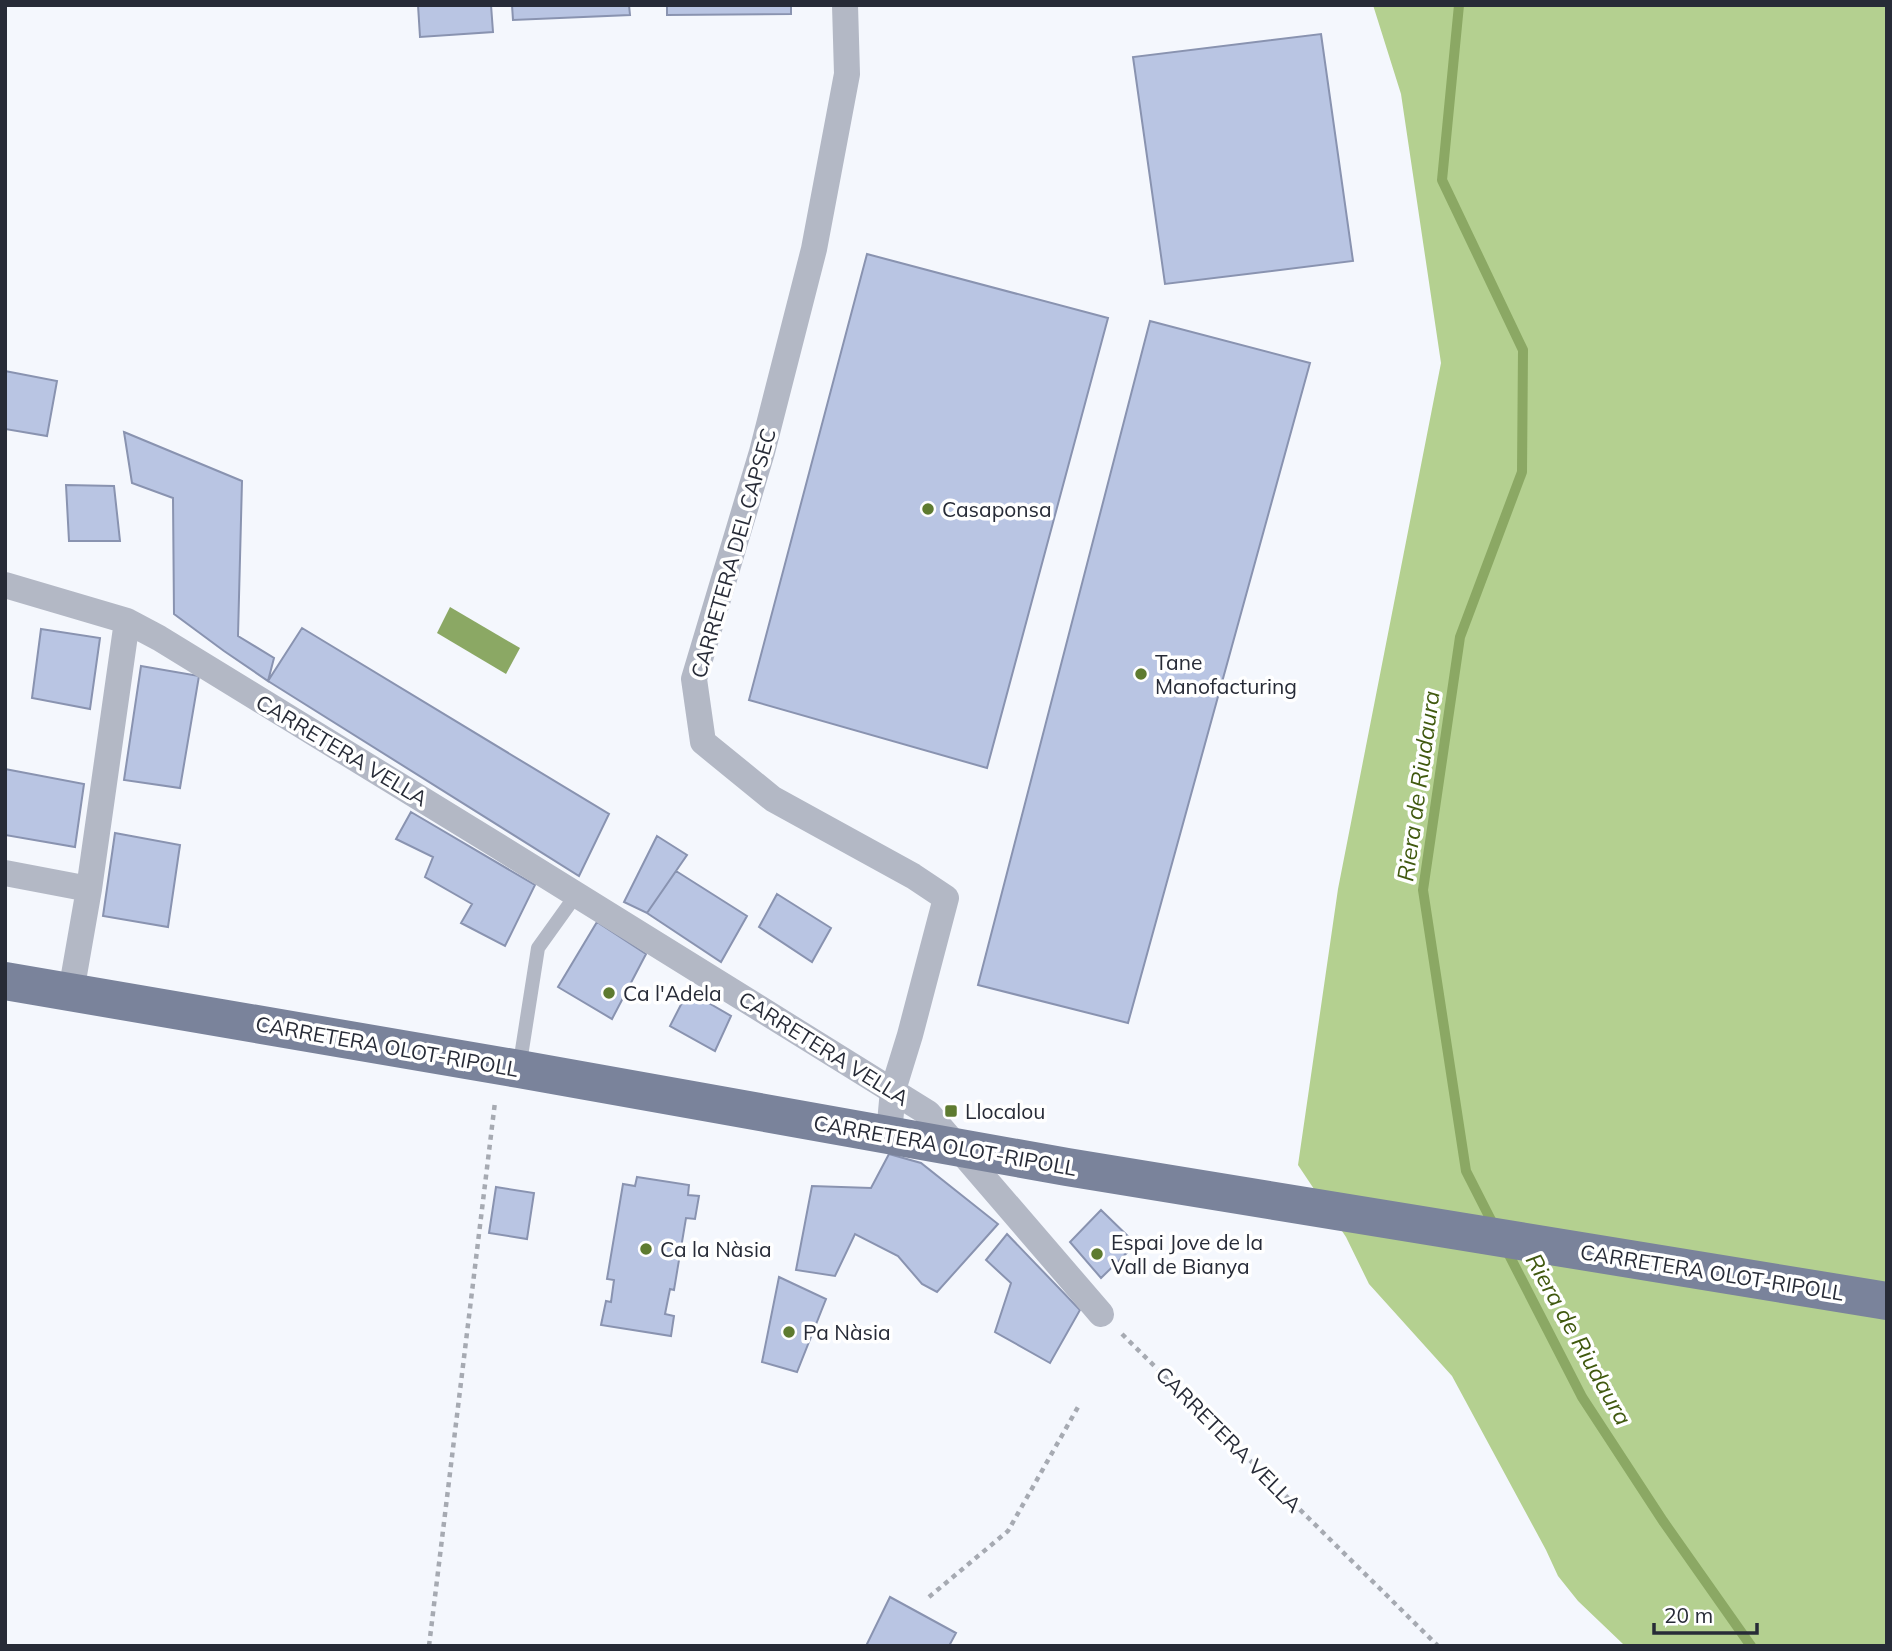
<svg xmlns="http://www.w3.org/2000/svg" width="1892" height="1651" font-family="Mulish,sans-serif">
	<rect width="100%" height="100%" fill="#f4f7fd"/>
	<path fill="#b4d090" d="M1373 5H1887V1646H1626L1623 1644 1578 1601 1558 1576 1546 1550 1452 1376 1369 1284 1346 1237 1298 1165 1338 889 1441 363 1401 94Z"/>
	<path fill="#8ba864" d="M450 607 520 648 506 674 437 633Z"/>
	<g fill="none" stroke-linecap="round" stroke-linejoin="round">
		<path stroke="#8ba864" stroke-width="10" d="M1459 5 1442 180 1523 350 1522 472 1460 637 1423 890 1466 1171 1494 1226
			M1505 1247 1582 1397 1663 1521 1751 1646"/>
	</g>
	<path fill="#b9c5e3" stroke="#8993b0" stroke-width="2" d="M418 5H491L493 32 420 37Z
		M512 5H629L630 15 513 20Z
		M667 5H791V14L667 15Z
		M1321 34 1353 261 1165 284 1133 57Z
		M867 254 1108 318 987 768 749 700Z
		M1150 321 1310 363 1128 1023 978 985Z
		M5 371 57 381 47 436 5 429Z
		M124 432 242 481 238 636 274 658 268 681 224 651 174 614 173 498 132 483Z
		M66 485 114 486 120 541H69Z
		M302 628 609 814 579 876 268 681Z
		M41 629 100 638 90 709 32 698Z
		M141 666 199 676 180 788 124 780Z
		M5 769 84 784 75 847 5 835Z
		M411 812 535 885 505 946 461 923 472 904 425 877 433 857 396 839Z
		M115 833 180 845 168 927 103 916Z
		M657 836 687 855 647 913 624 902Z
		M676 871 747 916 721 962 647 913Z
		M777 894 831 928 812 962 759 927Z
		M597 922 646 954 612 1019 558 987Z
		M688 991 731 1016 715 1051 670 1026Z
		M889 1154 921 1163 998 1224 937 1292 922 1284 898 1256 855 1234 835 1276 796 1270 812 1186 871 1188Z
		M637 1177 689 1185 688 1195 699 1196 695 1219 686 1218 674 1290 670 1289 665 1314 674 1316 671 1336 601 1325 606 1301 611 1302 614 1280 607 1279 623 1184 635 1186Z
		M496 1187 534 1193 527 1239 489 1233Z
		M1101 1210 1136 1244 1101 1278 1070 1242Z
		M1007 1234 1080 1310 1050 1363 995 1332 1011 1283 986 1260Z
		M779 1277 826 1299 797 1372 762 1362Z
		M890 1597 956 1633 949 1646H866Z"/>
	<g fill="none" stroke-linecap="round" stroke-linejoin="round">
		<path stroke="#a6aab2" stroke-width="4.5" stroke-dasharray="5 5" stroke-linecap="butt" d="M1122 1334 1438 1646
			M929 1597 1008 1531 1078 1407
			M429 1646 495 1102"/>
		<path stroke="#b3b8c5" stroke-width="14" d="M519 1069 538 948 576 895"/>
		<path stroke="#b3b8c5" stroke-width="26" d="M845 5 847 74 814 249 762 452 694 679 703 742 773 799 913 876 946 898 910 1035 893 1090 889 1134
			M5 585 127 621 159 638 498 846 928 1113 1101 1314
			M5 873 89 889
			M71 992 89 889 127 621"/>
		<path stroke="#7a839b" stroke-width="38" d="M5 981 519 1069 1067 1167 1887 1301"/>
	</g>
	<g fill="#5e7b30" stroke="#fff" stroke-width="2.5">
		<circle cx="928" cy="509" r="7"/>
		<circle cx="1141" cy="674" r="7"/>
		<circle cx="609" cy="993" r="7"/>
		<rect x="944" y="1104" width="14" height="14" rx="3.5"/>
		<circle cx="646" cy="1249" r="7"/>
		<circle cx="1097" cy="1254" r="7"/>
		<circle cx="789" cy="1332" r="7"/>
	</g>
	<g text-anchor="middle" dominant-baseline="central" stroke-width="7" stroke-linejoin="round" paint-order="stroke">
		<g font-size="21" fill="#272b37" stroke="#fff" text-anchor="start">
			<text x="942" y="509">Casaponsa</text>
			<text x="1155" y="662">Tane<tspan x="1155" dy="24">Manofacturing</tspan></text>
			<text x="623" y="993">Ca l'Adela</text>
			<text x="965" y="1111">Llocalou</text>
			<text x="1111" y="1242">Espai Jove de la<tspan x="1111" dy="24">Vall de Bianya</tspan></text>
			<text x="660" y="1249">Ca la Nàsia</text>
			<text x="803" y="1332">Pa Nàsia</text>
		</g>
		<g font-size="21" fill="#272b37" stroke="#fff">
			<text transform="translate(733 553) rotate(-74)">CARRETERA DEL CAPSEC</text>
			<text transform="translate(342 750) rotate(31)">CARRETERA VELLA</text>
			<text transform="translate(387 1046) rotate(10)">CARRETERA OLOT-RIPOLL</text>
			<text transform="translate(824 1048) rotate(32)">CARRETERA VELLA</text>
			<text transform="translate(945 1145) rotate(10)">CARRETERA OLOT-RIPOLL</text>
			<text transform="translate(1712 1272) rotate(9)">CARRETERA OLOT-RIPOLL</text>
			<text transform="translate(1229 1439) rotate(45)">CARRETERA VELLA</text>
		</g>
		<g font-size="23" font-style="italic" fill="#40590f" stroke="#fff">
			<text transform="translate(1418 786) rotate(-82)">Riera de Riudaura</text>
			<text transform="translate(1579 1339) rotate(61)">Riera de Riudaura</text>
		</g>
	</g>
	<rect width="1892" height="1651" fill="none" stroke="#272b37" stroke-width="14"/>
	<path d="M1654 1623v10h103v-10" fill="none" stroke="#272b37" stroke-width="3.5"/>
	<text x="1664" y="1623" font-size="21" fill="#272b37" stroke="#ffffff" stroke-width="5" paint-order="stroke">20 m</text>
</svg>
